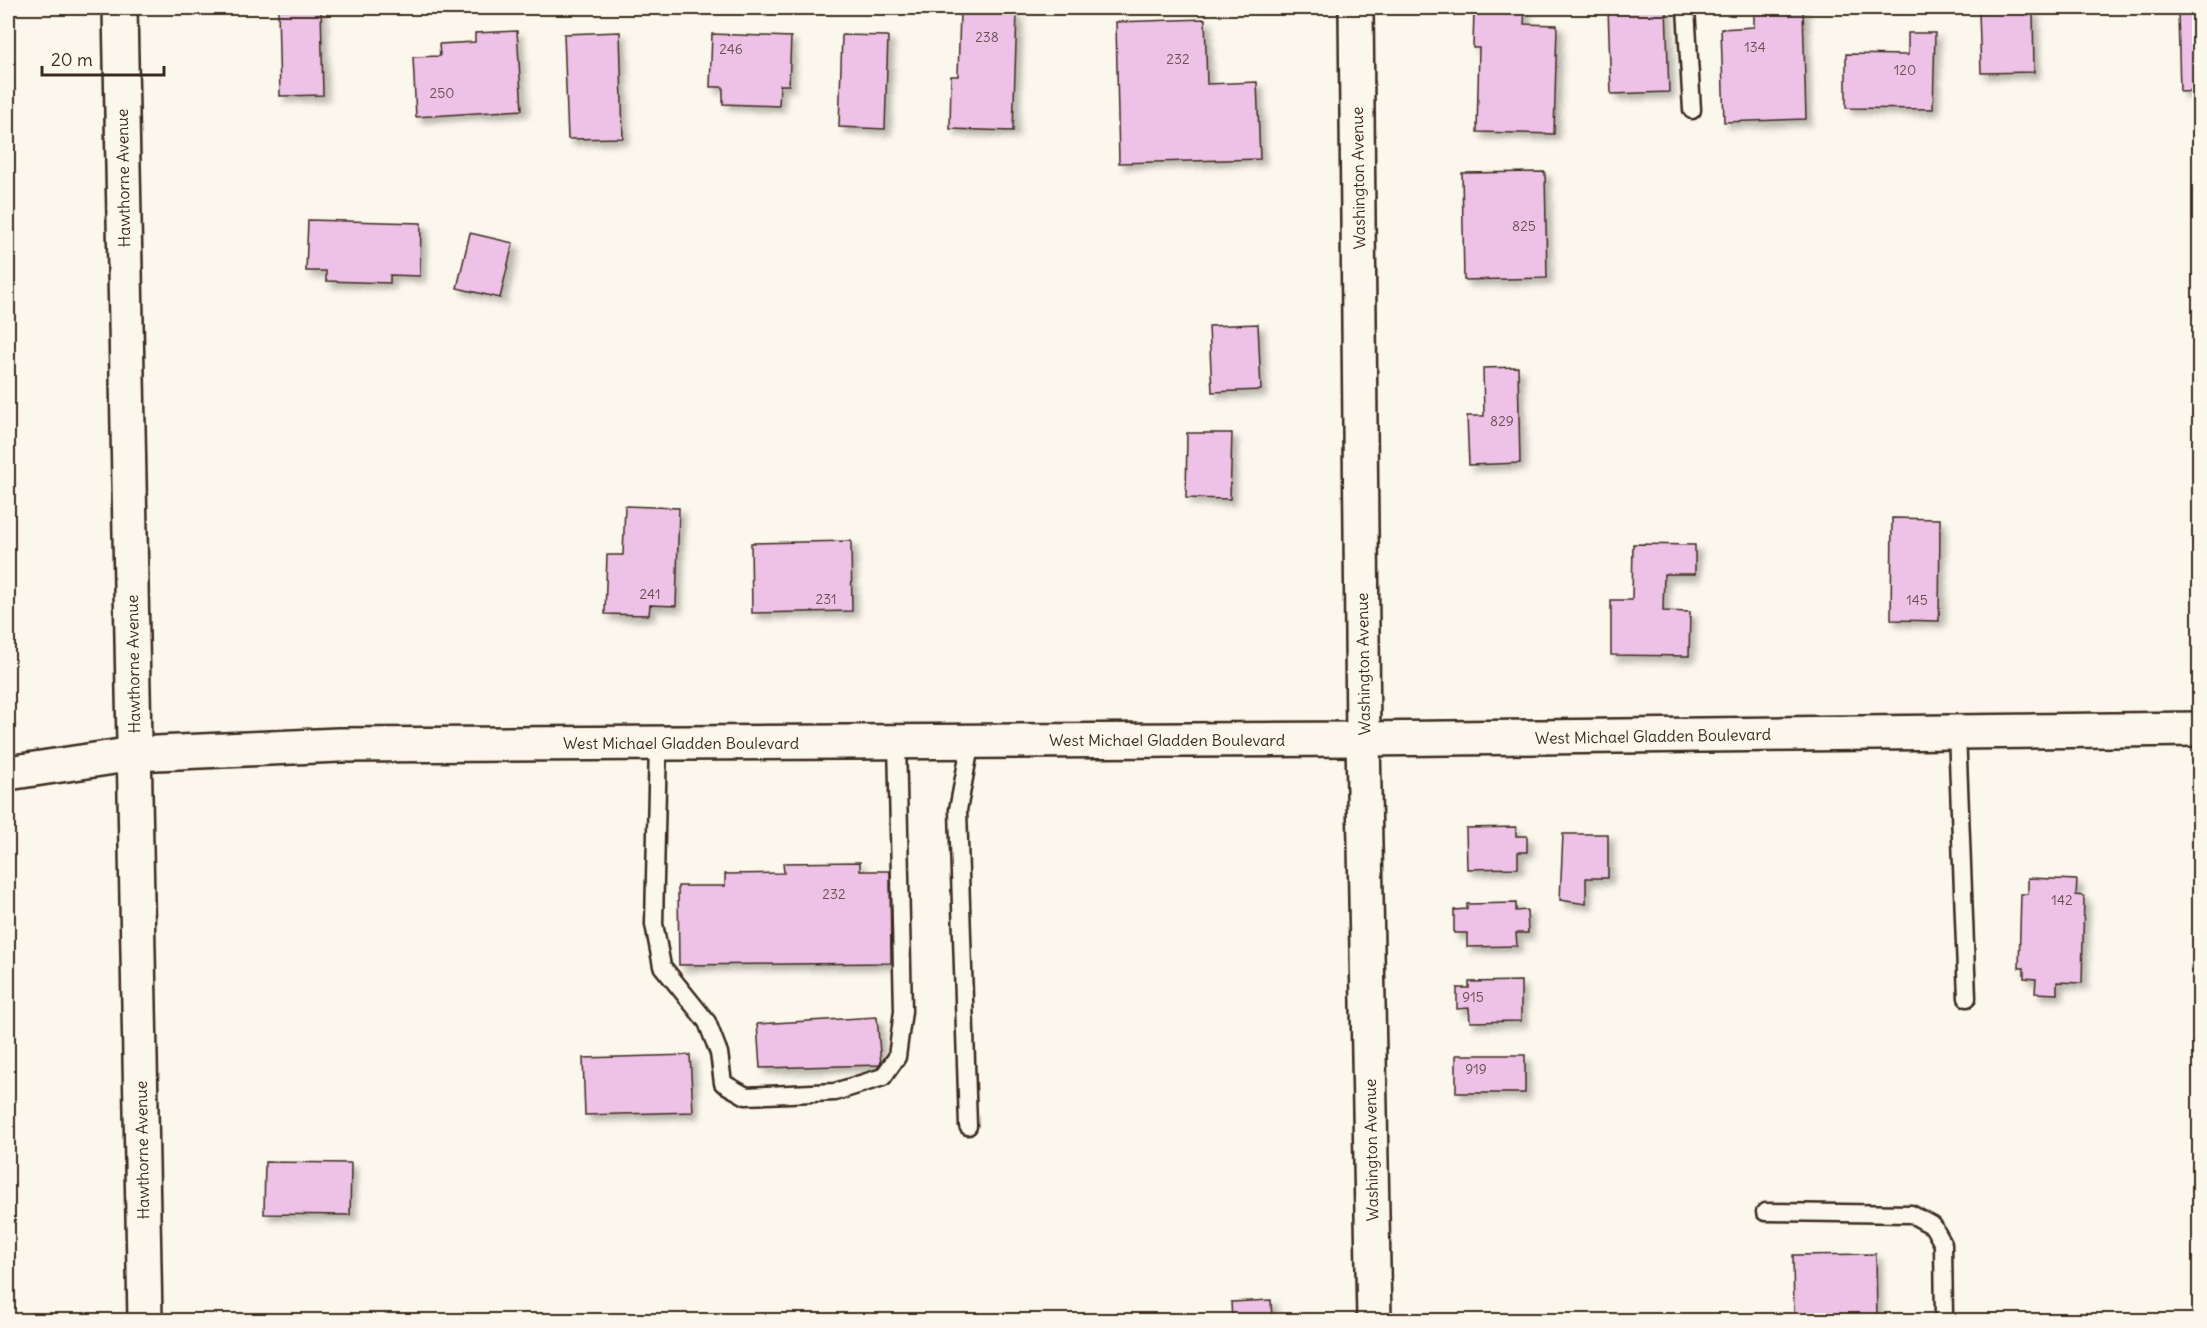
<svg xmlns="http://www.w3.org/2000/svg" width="2207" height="1328" font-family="Delius,sans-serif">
	<defs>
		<filter id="shadow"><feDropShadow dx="5.5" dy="5.5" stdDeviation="3" flood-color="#0004"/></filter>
	</defs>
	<rect width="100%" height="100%" fill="#fbf7ec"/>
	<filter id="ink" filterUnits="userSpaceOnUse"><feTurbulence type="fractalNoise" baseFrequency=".0167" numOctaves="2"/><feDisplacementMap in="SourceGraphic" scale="12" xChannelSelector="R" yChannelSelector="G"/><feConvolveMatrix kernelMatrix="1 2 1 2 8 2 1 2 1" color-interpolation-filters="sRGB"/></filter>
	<g filter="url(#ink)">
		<path fill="#eec1e6" stroke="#3b2a1e" stroke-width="1.5" filter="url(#shadow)" d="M278 8H321L323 95 280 96Z
			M1474 8H1525L1524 24 1557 25 1554 134 1477 132 1479 48H1473Z
			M1608 8H1666L1669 92 1611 94Z
			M1754 8H1803L1806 119 1724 122 1721 29 1754 27Z
			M2033 11 2034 72 1981 73 1979 12Z
			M2178 11H2200V91L2180 92Z
			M960 12 1017 13 1013 131 950 129 951 76H958Z
			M1205 19 1207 84 1257 82 1260 159 1119 163 1116 22Z
			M517 31 522 110 416 117 413 57 440 56 439 44 475 42V33Z
			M620 32 623 138 568 139 564 34Z
			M1908 33H1935L1933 109 1846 108V54L1908 55Z
			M712 34 791 37 789 85H780L779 106 723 104V87H710Z
			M842 35 888 36 885 129 839 127Z
			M1545 172 1547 278 1464 280 1462 173Z
			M308 220 421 223 420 276 390 275V283L326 281V271H306Z
			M470 233 513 243 500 298 457 288Z
			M1258 324 1261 390 1212 392 1209 326Z
			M1518 367 1520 463 1469 465 1467 416H1484L1483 368Z
			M1187 433H1232L1230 499 1186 498Z
			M625 506 679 508 676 606 650 605 649 615 605 614 607 555H623Z
			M1892 518 1940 519 1939 621 1891 620Z
			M851 541 852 611 752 613 751 543Z
			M1633 544 1695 545V574H1664L1663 611 1690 612 1689 656 1611 655V600H1632Z
			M1516 827V836H1527V852H1518V868L1467 869 1466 828Z
			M1563 834H1608V878H1586V904L1560 900Z
			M860 862V871H890L891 963 679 965 678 886H725V874L784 873 783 863Z
			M2028 878 2077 880 2076 895 2084 896 2082 983 2057 982V994L2035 993 2036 979 2024 978V968H2019L2021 894H2028Z
			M1516 903V911L1527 910 1528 933H1516L1517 946 1467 947V933H1454V910L1467 909V904Z
			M1521 981V1021L1470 1022 1469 1008 1457 1009V988H1469V982Z
			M877 1017 881 1065 760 1068 757 1024Z
			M690 1055 693 1112 585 1115 583 1058Z
			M1456 1055H1525V1093H1456Z
			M265 1162 351 1163 350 1215 264 1214Z
			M1876 1254 1877 1320H1794L1793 1255Z
			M1271 1300 1272 1320H1232L1231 1302Z"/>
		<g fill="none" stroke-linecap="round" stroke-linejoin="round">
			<g stroke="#3b2a1e" stroke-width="21">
				<path id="service" d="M1686 8 1692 110
					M1957 732 1967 998
					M658 743 654 924 662 966 707 1022 719 1053 723 1083 746 1096 835 1092 883 1077 897 1057 903 1011 897 741
					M968 1126 958 810 971 741
					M1765 1212 1911 1214 1933 1226 1943 1244 1944 1320"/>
			</g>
			<g stroke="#3b2a1e" stroke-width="38">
				<path id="minor" d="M120 8 145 1320
					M1356 8 1363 739 1374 1320"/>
			</g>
			<g stroke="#3b2a1e" stroke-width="38">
				<path id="secondary" d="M8 773 134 754 339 745 1363 739 2200 729"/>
			</g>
			<use href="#service" stroke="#fbf7ec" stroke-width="16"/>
			<use href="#minor" stroke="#fbf7ec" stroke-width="33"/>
			<use href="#secondary" stroke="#fbf7ec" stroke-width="33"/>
		</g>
	</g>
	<g text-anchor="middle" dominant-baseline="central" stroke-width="4.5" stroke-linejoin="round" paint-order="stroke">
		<g font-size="14" fill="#685050">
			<text x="987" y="37">238</text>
			<text x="1755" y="47">134</text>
			<text x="731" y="49">246</text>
			<text x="1178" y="59">232</text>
			<text x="1905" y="70">120</text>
			<text x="442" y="93">250</text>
			<text x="1524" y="226">825</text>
			<text x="1502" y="421">829</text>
			<text x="650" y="594">241</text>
			<text x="826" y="599">231</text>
			<text x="1917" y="600">145</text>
			<text x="834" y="894">232</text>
			<text x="2062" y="900">142</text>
			<text x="1473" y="997">915</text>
			<text x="1476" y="1069">919</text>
		</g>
		<g font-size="16" fill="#3b2a1e" stroke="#fbf7ec">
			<text transform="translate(123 178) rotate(-91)">Hawthorne Avenue</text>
			<text transform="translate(1358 178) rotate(-91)">Washington Avenue</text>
			<text transform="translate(133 664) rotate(-91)">Hawthorne Avenue</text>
			<text transform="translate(1363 664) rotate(-91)">Washington Avenue</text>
			<text transform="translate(1653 736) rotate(-1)">West Michael Gladden Boulevard</text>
			<text x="1167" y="740">West Michael Gladden Boulevard</text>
			<text x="681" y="743">West Michael Gladden Boulevard</text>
			<text transform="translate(142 1150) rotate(-91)">Hawthorne Avenue</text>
			<text transform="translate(1371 1150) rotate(-91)">Washington Avenue</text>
		</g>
	</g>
	<rect width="2207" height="1328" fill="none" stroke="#fbf7ec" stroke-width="30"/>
	<rect x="15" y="15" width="2177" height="1298" fill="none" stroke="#3b2a1e" stroke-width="2" filter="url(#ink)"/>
	<path d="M42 66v9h122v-9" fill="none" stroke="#3b2a1e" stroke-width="3"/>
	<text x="51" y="66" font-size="18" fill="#3b2a1e" stroke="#fbf7ec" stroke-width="4.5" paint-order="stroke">20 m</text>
</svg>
